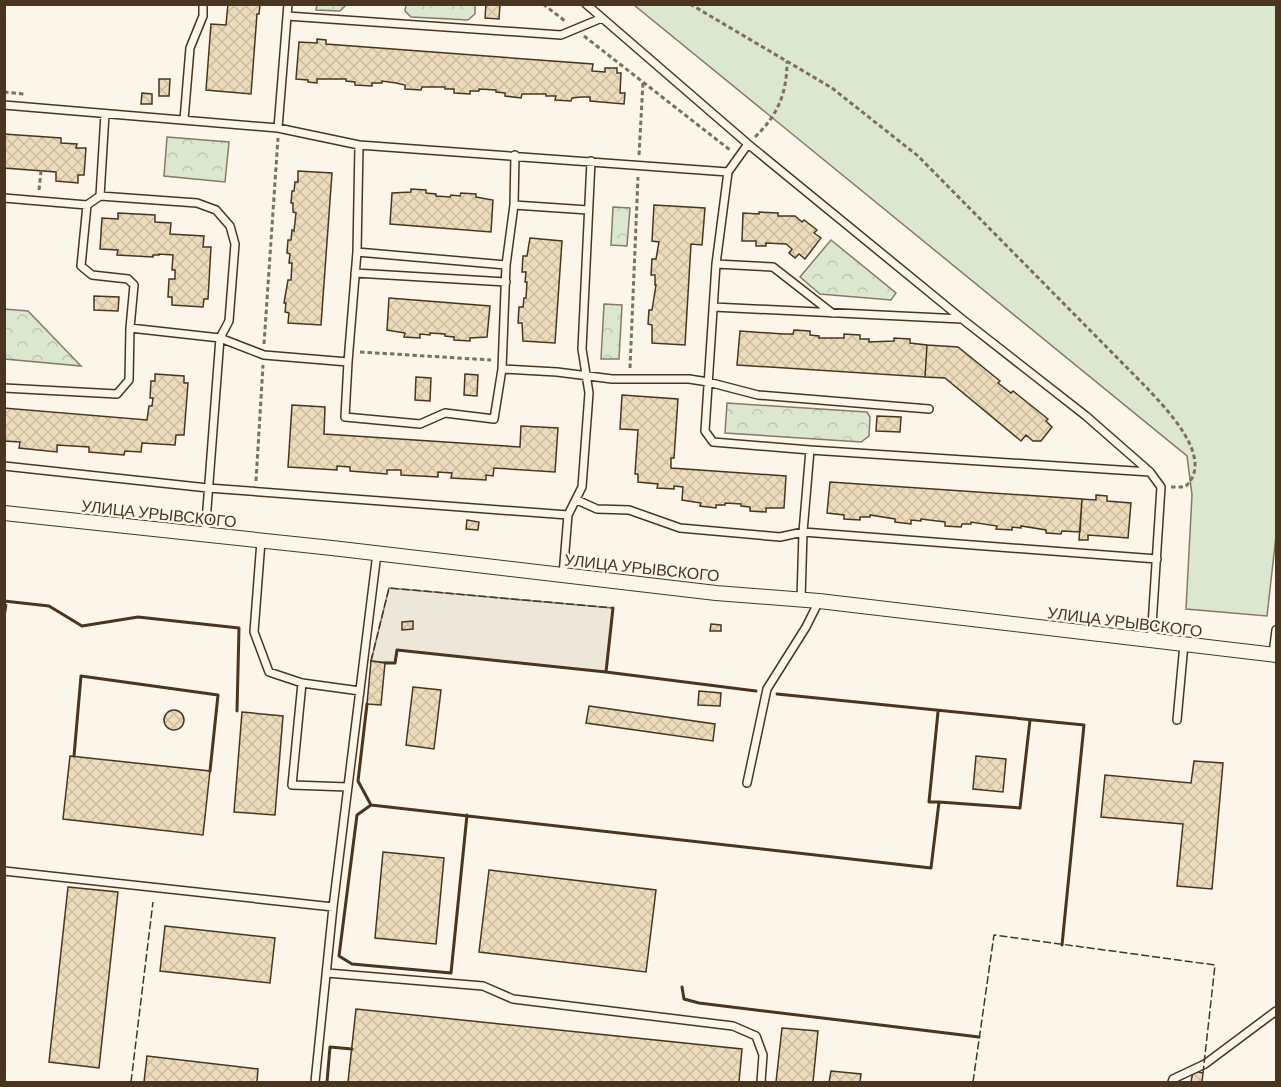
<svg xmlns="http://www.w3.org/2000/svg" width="1281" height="1087" font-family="Barlow,sans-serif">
	<defs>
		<pattern id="park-crowns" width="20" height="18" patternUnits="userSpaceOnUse" patternTransform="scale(1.5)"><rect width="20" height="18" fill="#dce7d0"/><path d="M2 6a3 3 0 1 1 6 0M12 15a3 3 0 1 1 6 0" fill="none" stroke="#bec7b2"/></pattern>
		<pattern id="building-cross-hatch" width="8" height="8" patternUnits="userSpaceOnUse" patternTransform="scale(1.5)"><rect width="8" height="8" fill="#ecdcbc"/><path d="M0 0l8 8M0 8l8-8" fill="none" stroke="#ccbda1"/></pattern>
	</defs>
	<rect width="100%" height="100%" fill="#fbf6e9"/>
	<path fill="#dce7d0" stroke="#887966" stroke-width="1.5" d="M634 5H1276V536L1267 616 1186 609 1192 495 1187 456Z"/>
	<path fill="url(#park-crowns)" stroke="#887966" stroke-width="1.5" d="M317 5V4L346 5 340 11 316 10Z
		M406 5H475V14L468 20 411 17 405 11Z
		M167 137 229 142 225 182 164 176Z
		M613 207 630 208 627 246 611 245Z
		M831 240 896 293 891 300 820 294 800 277Z
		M604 304 622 305 619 359H601Z
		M4 309 28 311 81 366 5 359Z
		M727 403 867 412 870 417 869 436 861 442 725 433Z"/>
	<path fill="#ede7d9" stroke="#887966" stroke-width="1.5" d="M389 588 613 608 606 672 398 650 395 663 371 661Z"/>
	<path fill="url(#building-cross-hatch)" stroke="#4a3520" stroke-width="1.5" d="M228 4H260L259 14H257L251 94 206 90 211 24 226 25Z
		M486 4H500L499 19 485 18Z
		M317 39 326 40V44L593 64 592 71 605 72V68H617V73H621L620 93H625L624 104 590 101V97H581L572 98 571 101 555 100 556 96H546V94H522L521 98 505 96V93L496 92V90L479 89V91H470V94L454 93V89H445V87H422L421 90 405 89V85L396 83 382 81V83H372V86L355 85V82L346 81V79H317V83L308 82V80L296 79 299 42 317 43Z
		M159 79H170L169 96H159Z
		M142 93 152 94V104H141Z
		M4 134 61 138V143L77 144 76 148H86L84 175H78V183L56 181V172L4 168Z
		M298 171 332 173 321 325 288 323 289 313 285 312 286 303H284L288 280H291L292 263H289L290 254 287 253 288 240H291L292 230 294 231 296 213 293 212V203H291L292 191H294L295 182H298Z
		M411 189 426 190V193L436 194V196L450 197 451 195 460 196 461 193 476 194V197L493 200 491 232 390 224 392 193 411 192Z
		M654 205 705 208 702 245 691 244 685 345 652 343V325L648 324 649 310H652L656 285H655V275H651L652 259H656L659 242 652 241Z
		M759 212 778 213V216H795L802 222 804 220 817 230 814 233 821 238 805 259 799 254 795 258 789 253 792 249 786 244 766 243V246H756V241H742L743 213 759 214Z
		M118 213 155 215V222L171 223 170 234 204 236 203 247H211L208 299H204L203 307 172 305V297H168L169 279H175V270H172L173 255 159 254V255H153V257L117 255 118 250 100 249 102 218 118 219Z
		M530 238 562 241 555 343 523 341 522 323H518L519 307H523L524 298H526L527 282H525L526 272H522L523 256H527Z
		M94 296 119 297 118 311 94 310Z
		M389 298 490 306 487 337 470 338V341L454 340V337L445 336V334L430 333V335L420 334V338L404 337 405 333 387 330Z
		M794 330 810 331V335L819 336V338H844V334L860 335V339H869V342L894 341V338L910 339V343L927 345 925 377 737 365 740 331 784 334H793Z
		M927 345 958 347 1000 381 998 383 1011 393 1013 391 1048 419 1046 421 1052 427 1041 441H1033L1026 435 1021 441 945 378 925 377Z
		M155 374 184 376V383H188L184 435H176L175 445 142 443 141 452 125 451 124 455 89 452V447L57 445V452L19 448 20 442 4 441V408L147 420 149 406H152L153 398H150L151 381H155Z
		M465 374 478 375 477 396 464 395Z
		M416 377 431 378 430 401 415 400Z
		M622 395 678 399 674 458H671V468L786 476 784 508H766V512L750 511V507L741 506V504L725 503V505H716V508L700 506 701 503 682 500 683 487 674 486V489L657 488 658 484 638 482V474H635L638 430 620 429Z
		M292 405 325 407 324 434 520 447 521 426 558 428 555 472 494 468 493 476 486 475V480L451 478 452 473 438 472V477L401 475V470H387V474L350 471V467L337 466V470L288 467Z
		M877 416 901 417 900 432 876 431Z
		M830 482 1082 499 1080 532 1062 531 1061 534 1046 533V530L1021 526V528L1012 527V530L996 529 997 526 971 522V524H962L961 527 945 526V522L921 519V521L911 520V524L895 522V519L870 515V517H860V520L844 519V515L827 513Z
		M1096 495 1107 496V501L1131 503 1128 538 1088 535V540H1079L1082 499 1096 500Z
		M1096 495 1107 496V501L1131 503 1128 538 1088 535V540H1079L1082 499 1096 500Z
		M467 520 479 522 478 530 466 529Z
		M413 621V629L402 630V622Z
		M711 624 721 625V631H710Z
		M371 661 385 663 381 705 367 704Z
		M413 687 441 690 434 749 406 745Z
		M699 691 721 693 720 706 698 705Z
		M589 706 715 724 713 741 586 723Z
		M164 720a10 10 0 1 1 20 0a10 10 0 1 1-20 0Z
		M242 712 283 716 275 815 234 812Z
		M70 756 210 771 203 835 63 819Z
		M976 756 1006 759 1003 792 973 789Z
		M1194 761 1223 763 1212 889 1177 886 1183 824 1101 817 1105 775 1191 783Z
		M383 852 444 858 436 944 375 938Z
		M489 870 656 890 646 972 479 952Z
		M68 887 118 892 99 1068 49 1062Z
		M165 926 275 938 270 983 160 971Z
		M356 1009 742 1049 739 1082H348Z
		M782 1028 818 1031 813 1082H776Z
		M147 1056 258 1069 257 1082H144Z
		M831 1071 861 1074 860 1082H829Z
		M1193 1071 1203 1073 1202 1082H1191Z"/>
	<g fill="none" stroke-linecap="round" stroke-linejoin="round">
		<g stroke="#4a3520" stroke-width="10">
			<path id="lane" d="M586 4 748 144 962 319 1086 416 1150 472 1161 487 1151 641
				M287 16 561 35 602 18
				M4 105 278 128 359 145 728 172
				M105 114 100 196 197 203 216 210 230 226 235 244 229 321 220 338 205 535
				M184 120 190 48 203 16V4
				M278 128 288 4
				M748 144 728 172 716 264 705 431 713 442 810 450 1150 472
				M4 198 87 205 100 196
				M87 205 81 266 92 275 128 279 134 285 130 328
				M514 205 515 155
				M588 210 514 205 506 265 502 369 557 372 612 379H689L708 382 758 395 929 409
				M357 252 506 265
				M716 264 773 267 832 313
				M355 273 506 282
				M713 307 962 319
				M348 362 345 417 420 424 445 413 494 419 502 369
				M4 388 117 394 129 380 130 328 220 338 264 355 348 362 357 252 359 145
				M4 466 208 488 568 515
				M577 500 597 509 629 510 680 528 780 537 803 532 1157 559
				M261 541 254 632 269 672 302 683 360 691
				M563 575 568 515 582 487 589 393 582 349 591 161
				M801 599 803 532 810 450
				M1273 654 1276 630
				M302 683 292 785 348 787
				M1177 720 1184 644
				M747 783 767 689 806 627 819 601
				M4 871 333 907
				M327 973 483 986 513 999 733 1026 756 1036 763 1055 761 1082
				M315 1082 333 907 377 553
				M1172 1082 1173 1079 1205 1064 1276 1011"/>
		</g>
		<g stroke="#4a3520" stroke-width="16">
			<path id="street" d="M4 513 332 548 716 593 819 601 1276 655"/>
		</g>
		<path stroke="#7f6f5c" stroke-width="3" stroke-dasharray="4.5 3" stroke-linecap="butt" d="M543 4 565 21
			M690 4 832 88 918 156 1148 389C1167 410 1216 459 1185 487H1170
			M584 36 730 150
			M4 92 24 94
			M755 137C778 115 787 93 787 61
			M639 155 643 82
			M39 190 41 171
			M264 344 278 138
			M360 352 491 360
			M630 368 638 177
			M256 481 263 365"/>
		<use href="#lane" stroke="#fbf6e9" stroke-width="7"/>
		<use href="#street" stroke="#fbf6e9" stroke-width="14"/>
		<path stroke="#4a3520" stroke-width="1.5" stroke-dasharray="8 3" stroke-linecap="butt" d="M4 623 7 602
			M371 661 389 588 613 608
			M131 1082 153 902
			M973 1082 994 935 1215 965 1203 1073"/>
		<path stroke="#4a3520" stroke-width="3" d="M4 601 49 606 82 626 138 617 239 628 237 711
			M385 663H395L397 650 606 672 756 691
			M606 672 613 608
			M777 694 1084 725 1062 945
			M367 704 358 781 371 805 931 868 939 802 1020 808 1030 720
			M938 712 929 802H939
			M74 756 81 676 218 695 210 771
			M371 805 357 815 339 956 352 964 451 973 467 815
			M682 987 684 999 699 1003 979 1037
			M327 1082 330 1047 352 1049"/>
	</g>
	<g text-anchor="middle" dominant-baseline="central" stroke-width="4.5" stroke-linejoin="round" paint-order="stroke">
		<g font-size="16" fill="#4a3520" stroke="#fbf6e9">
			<text transform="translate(159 513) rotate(6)">УЛИЦА УРЫВСКОГО</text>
			<text transform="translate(642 567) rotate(6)">УЛИЦА УРЫВСКОГО</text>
			<text transform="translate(1125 621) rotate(7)">УЛИЦА УРЫВСКОГО</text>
		</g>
	</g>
	<rect width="1281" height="1087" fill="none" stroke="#4a3520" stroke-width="12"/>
</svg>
